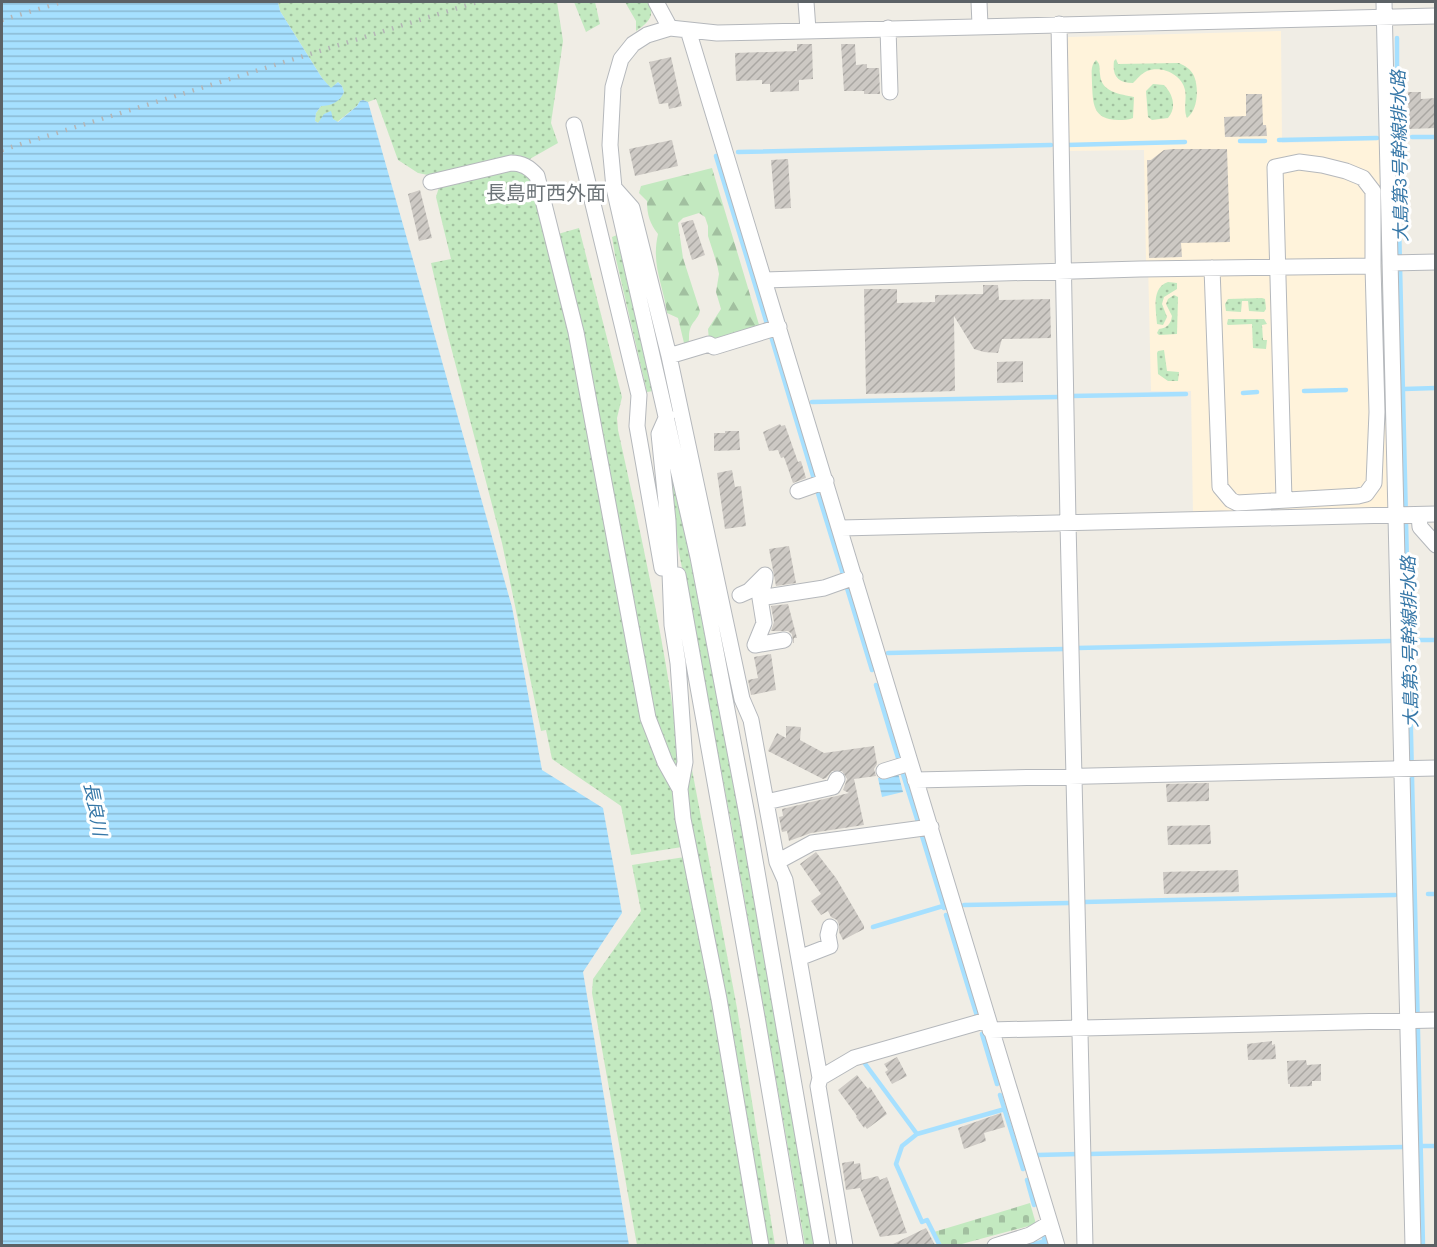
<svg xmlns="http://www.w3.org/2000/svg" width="1437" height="1247" font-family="Karla,'Noto Sans JP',sans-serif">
	<defs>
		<pattern id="grass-dots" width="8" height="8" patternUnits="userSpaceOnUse" patternTransform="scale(1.5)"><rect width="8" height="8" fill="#c3e9c0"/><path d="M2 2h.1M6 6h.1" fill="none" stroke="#a2c0a0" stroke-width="1.8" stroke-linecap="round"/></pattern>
		<pattern id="forest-firs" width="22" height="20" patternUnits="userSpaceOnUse" patternTransform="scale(1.5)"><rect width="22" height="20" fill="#c3e9c0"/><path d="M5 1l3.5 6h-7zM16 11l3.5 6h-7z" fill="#a2c0a0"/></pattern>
		<pattern id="cemetery-stones" width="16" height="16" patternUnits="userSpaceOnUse" patternTransform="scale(1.5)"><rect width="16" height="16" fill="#c3e9c0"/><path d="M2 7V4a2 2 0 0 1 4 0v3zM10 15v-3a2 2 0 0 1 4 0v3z" fill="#a2c0a0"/></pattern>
		<pattern id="water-rules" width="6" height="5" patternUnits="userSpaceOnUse" patternTransform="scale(1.5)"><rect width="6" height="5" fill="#a6e0ff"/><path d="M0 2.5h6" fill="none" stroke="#8ab9d2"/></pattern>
		<pattern id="building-hatch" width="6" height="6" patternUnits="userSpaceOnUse" patternTransform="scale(1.5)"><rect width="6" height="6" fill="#cdc9c4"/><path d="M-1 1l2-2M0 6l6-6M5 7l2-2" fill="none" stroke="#aaa7a3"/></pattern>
	</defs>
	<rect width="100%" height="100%" fill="#f0ede5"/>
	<path fill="#fff3db" d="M1281 31 1282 143 1381 140 1391 507 1193 515 1191 391H1151L1148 262H1146L1144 150 1066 151 1069 138 1068 37Z"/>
	<path fill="url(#grass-dots)" d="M278 2H557L563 41 551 123 558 143 528 160 438 177 418 173 398 160 376 99 368 102 363 100 360 101 357 106 337 122 333 119 318 123 315 121 316 113 321 106C331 104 339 102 344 92L342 86 338 82 331 89 322 78 280 11Z
		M574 2H595L600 24 586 32Z
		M625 2H648C656 16 648 23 636 31V21Z
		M1116 59 1118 64 1179 63C1185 66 1191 69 1194 76 1199 88 1198 110 1187 118 1183 109 1187 99 1185 90 1182 74 1161 65 1147 71 1142 73 1137 79 1133 83 1118 83 1112 76 1114 61Z
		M1096 60C1101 65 1099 67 1100 74 1101 93 1121 94 1134 97L1133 118C1128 120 1124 120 1119 120 1092 120 1093 103 1092 83 1092 74 1090 66 1096 60Z
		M1153 84 1164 85C1173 94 1177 108 1168 118L1152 120 1148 117 1146 91Z
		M514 166 532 179 573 332 644 718 674 792 682 847 631 855 621 806 552 759 546 730 541 731 502 543 446 328 431 263 451 259 436 197 439 187Z
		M579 228 622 397 617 418 618 430C642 539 666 648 680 759L677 764 673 765 651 717 558 234Z
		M617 235 653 391 647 392 615 255 612 237Z
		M1168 282 1177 283V289L1164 297 1162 304 1167 317 1163 325 1157 324C1156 309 1151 288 1168 282Z
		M1174 295 1178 297 1177 334 1159 335 1157 333 1159 329C1167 328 1171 324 1172 316L1166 304 1168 299Z
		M1262 298 1265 299 1266 309 1264 312 1249 311 1248 301H1242L1241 312 1226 311 1225 304 1228 299Z
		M1228 319H1264L1267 324 1262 325 1263 340H1267L1266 349 1253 348 1252 324 1228 325 1227 324Z
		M1164 350 1167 371 1179 372 1178 381H1168L1158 374 1157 353 1158 351Z
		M667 448 682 516 741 821 815 1245H805L731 822 672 516Z
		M690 759 737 1008 775 1245H766L688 822 687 791Z
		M685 857 715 996 756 1245H637L592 993 593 979 641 911 632 865Z"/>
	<path fill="url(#forest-firs)" d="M712 168 760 328 715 341 714 338 709 340 708 329 721 309 716 292 719 274 717 264 708 236V226L705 217 699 213 683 218 678 223 683 258 700 311C698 319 692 322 690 329 688 335 690 339 688 345L684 343 678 318 667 313C663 284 651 265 658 234 650 224 647 215 647 201L639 193 641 186Z"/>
	<path fill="url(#cemetery-stones)" d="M1030 1203 1036 1224 958 1245H942L934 1232Z"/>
	<path fill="url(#water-rules)" d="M2 2H278L280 11 322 78 331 88 338 82 342 86 344 92C340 102 331 106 321 106L316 113 315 121 318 123 324 114 331 111 333 119 338 122 357 106 360 101 363 100 368 102 512 607 542 770 603 808 622 913 583 972 629 1245H2Z
		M898 773 903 792 882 797 878 778Z"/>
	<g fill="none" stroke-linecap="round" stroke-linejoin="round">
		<path stroke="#a6e0ff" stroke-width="4.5" d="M1397 38V138L1423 1246
			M1412 137H1436
			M1279 140 1377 138
			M1240 141H1265
			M1066 145 1185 142
			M738 152 1051 145
			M716 156 767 324
			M771 336 814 479
			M1404 389 1436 388
			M1304 391 1346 390
			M1243 393 1257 392
			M1071 396 1186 394
			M812 402 1058 397
			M817 490 843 574
			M847 588 872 670
			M1420 640H1436
			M1077 648 1390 641
			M888 653 1064 649
			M876 685 899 761
			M902 771 918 822
			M922 836 944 908
			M1428 894H1436
			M1084 902 1395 895
			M964 905 1069 903
			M946 915 977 1016
			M873 927 943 906
			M982 1034 997 1084
			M863 1061 917 1134 1005 1109
			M1000 1095 1023 1169
			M917 1134 902 1146 896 1164 922 1222 927 1220 940 1246
			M1421 1146H1436
			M1089 1154 1403 1147
			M1038 1155 1077 1154
			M1027 1180 1034 1205
			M1043 1234 1046 1246
			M1028 1246 1045 1241"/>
	</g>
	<path fill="url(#building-hatch)" d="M797 44H812L813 79 799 80V91L770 92V84H762V80L736 81 735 53 797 51Z
		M841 44H855L856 65 867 64V68H879L880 94H864V91H844Z
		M671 57 682 106 669 109 668 103 659 104 649 62Z
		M1408 92H1421V99L1436 98V128L1409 129Z
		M1246 94H1262L1263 125H1266L1267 136 1225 137 1224 117 1246 116Z
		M672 140 678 166 635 176 629 149Z
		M1173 149H1227L1230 242 1181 243 1182 257 1149 258 1147 160H1151L1164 150Z
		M788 159 791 208 775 209 771 160Z
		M420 190 432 238 419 241 408 194Z
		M692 220H693L705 255 692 260 681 223Z
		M983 285H998L999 300 1050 299 1051 338 1002 339 998 353 984 352 974 349 954 316 955 391 866 394 864 289H897V303L935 302V295L983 294Z
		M1023 361V382L997 383V362Z
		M780 424 781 426 785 425 798 462 801 461 806 478 793 483 784 457 781 458 778 450 769 451 763 432Z
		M725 431H739L740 450 714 451V433H725Z
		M732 470 735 487 741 486 746 526 725 529 717 473Z
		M789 546 796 583 776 586 769 549Z
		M788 604 797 638H794V643H793L792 634 788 631H771L774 622 771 606Z
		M771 654 776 690 751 695 748 680 758 678 754 657Z
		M786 726 801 727 800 740 824 753 874 746 877 764 874 769 876 776 854 779 864 825 811 833 789 841 787 831 782 832 779 817 783 816 782 809 849 793 843 790 847 779 842 771H832L826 778 823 779 768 751 777 733 786 738Z
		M1209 783V801L1167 802 1166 784Z
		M1210 825 1211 844 1168 845 1167 826Z
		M816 852 836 878 864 926V929L843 940 839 932V925L837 920 831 917 828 911 821 915 811 901 821 894 800 864Z
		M1238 870 1239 892 1164 894 1163 872Z
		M1272 1041V1045L1275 1044 1276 1059 1248 1060 1247 1044Z
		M897 1057 907 1076 892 1084 885 1072 888 1070 884 1064Z
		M1306 1060 1307 1065 1321 1064V1081H1312V1086L1290 1087V1084H1288L1287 1061Z
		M857 1075 868 1089 870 1087 887 1114 867 1129 865 1126 864 1128 856 1117 857 1116 838 1090Z
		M1001 1113 1005 1127 984 1133 986 1141 964 1149 958 1128Z
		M854 1161V1164L860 1163 862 1180 878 1176 880 1180 887 1177 907 1233 880 1237 860 1188 846 1190 842 1163Z
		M926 1228 935 1245H891Z"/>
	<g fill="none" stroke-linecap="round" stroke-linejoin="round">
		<g stroke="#b5b8bc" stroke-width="17">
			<path id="minor" d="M656 2 670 28
				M806 2 808 30
				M979 2 980 25
				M1384 2 1413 1246
				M1059 24 1068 523 1085 1246
				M888 28 890 92
				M688 30 1057 1246
				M574 125 639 395 637 426 662 568
				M431 182 511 163C522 163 529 167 537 176L576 332 648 718 665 762 680 789
				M616 190 632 208 669 356 742 699 751 720 777 862 785 880 820 1078 818 1086 845 1246
				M1390 263 1436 262
				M764 280 1140 269 1373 266 1377 412 1374 483 1366 494 1358 496 1237 503 1231 500 1220 487 1212 268
				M669 356 709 344 714 347 779 327
				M667 416 659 434 668 521 672 625 678 663 685 762 680 789 683 819 719 999 761 1246
				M798 491 826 481
				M1284 500 1275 167 1299 162 1322 165 1346 171 1363 178 1373 191V266
				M1419 515 1420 527 1436 545
				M841 528 1436 514
				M678 575 757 1017 796 1246
				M740 595 749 591 765 575C766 582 761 591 760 598
				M784 640 755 645 764 623 760 598 824 588 855 577
				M884 771 910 763
				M915 780 1436 768
				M766 802 833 787 837 779
				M777 862 812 843 931 827
				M799 958 830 946 828 935 830 927
				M990 1030 1436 1020
				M820 1078 854 1058 987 1020
				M822 1246 748 820 698 557 614 188 610 145 613 87 621 59 633 44 647 35 670 28 717 33 1436 16
				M995 1246 1030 1235 1050 1223"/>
		</g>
		<use href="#minor" stroke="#fff" stroke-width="15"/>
		<path stroke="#b4b5b6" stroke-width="4.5" stroke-dasharray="1.5 8" stroke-linecap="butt" d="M2 20 62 2
			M2 150 477 2"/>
	</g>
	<g text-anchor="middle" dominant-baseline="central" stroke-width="6" stroke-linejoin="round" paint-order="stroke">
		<g font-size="18" font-style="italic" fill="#3677a7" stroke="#fff">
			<text transform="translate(1400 156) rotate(-91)">大島第3号幹線排水路</text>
			<text transform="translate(1410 642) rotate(-91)">大島第3号幹線排水路</text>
			<text transform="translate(95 809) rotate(79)">長良川</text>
		</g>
		<g font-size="20" fill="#6d7478" stroke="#fff">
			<text x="546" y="193">長島町西外面</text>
		</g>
	</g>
	<rect width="1437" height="1247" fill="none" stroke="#5c6266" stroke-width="6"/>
</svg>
